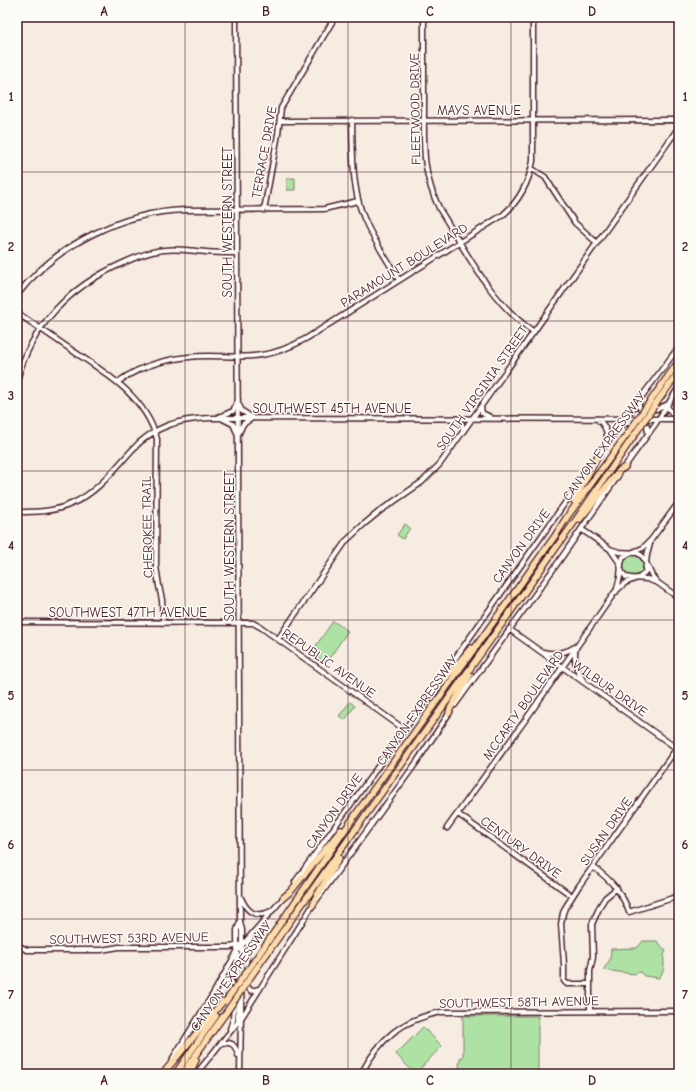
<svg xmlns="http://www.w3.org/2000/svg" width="696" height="1091" font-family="'Comic Neue',sans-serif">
	<rect width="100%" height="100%" fill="#f6ece2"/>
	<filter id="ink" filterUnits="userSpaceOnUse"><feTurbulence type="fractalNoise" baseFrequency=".025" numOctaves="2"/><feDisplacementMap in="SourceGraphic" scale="8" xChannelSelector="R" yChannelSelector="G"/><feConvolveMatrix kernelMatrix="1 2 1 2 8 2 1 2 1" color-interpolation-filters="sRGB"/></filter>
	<g filter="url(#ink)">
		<path fill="#ade2a4" stroke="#7c8068" d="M287 178H295V190H287Z
			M405 524 410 528 403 539 397 535Z
			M622 566a11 11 0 1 1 22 0a11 11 0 1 1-22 0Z
			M333 621 348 631 326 663 311 653Z
			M350 702 355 706 345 720 339 716Z
			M643 941H657L666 951C660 960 669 965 659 978L644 976 640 972 634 974 603 970 610 960 611 949 637 948Z
			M463 1016H538V1074H462L459 1066 460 1058 463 1057Z
			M423 1027 442 1046 415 1074 396 1054Z"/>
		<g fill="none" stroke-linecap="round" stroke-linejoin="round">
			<g stroke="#4a1f2b" stroke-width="7">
				<path id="secondary" d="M236 17 240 922 242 930V956L240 1074
					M424 17C424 46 424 74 424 103 424 143 421 172 440 210 467 253 491 303 534 332
					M352 120C353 156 351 194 368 227 377 245 389 263 399 280
					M280 121 679 120
					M532 169 545 177 575 223 597 243
					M264 210 278 134 281 108 335 17
					M17 295C56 245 122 212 185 210L324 209 358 201
					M17 313C37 326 57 340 76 353 110 376 145 397 157 439L156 566 159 586 162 600 163 623
					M17 381C31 325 71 286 123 263 136 257 150 251 164 250 178 248 192 251 206 252 217 253 227 253 237 253
					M118 382C143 363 178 356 209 356 226 356 244 358 261 355 278 353 293 346 307 338L503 215C519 201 529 182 533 161V17
					M639 402V407L641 409H658L666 405 672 413 679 415
					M238 403 242 411 253 418
					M481 407 482 413 490 417
					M219 417 233 411 238 400
					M223 419 233 424 238 435
					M453 419 462 424 463 432
					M597 419C605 424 608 432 607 442
					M621 425C628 422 642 421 647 426L648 433
					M239 433 243 424 251 419
					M598 455 675 352
					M623 469 656 423 679 387
					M17 512C35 512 54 512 71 504 97 493 113 471 132 450 154 426 179 419 211 418L679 419
					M581 529 610 549 619 552 637 553 641 555 645 560 652 576 658 583
					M610 549 619 562 622 572 626 577 631 578 647 579 658 583 679 598
					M616 592 620 577 621 564 623 557 628 554 643 548 651 540 679 502
					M17 622 253 623 262 628 404 729
					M509 629 679 750
					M278 639 346 541 363 525 380 511 422 482 440 464 679 127
					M576 648C573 660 576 670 583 680
					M543 652C555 655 565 653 575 647
					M432 691 589 469
					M455 705 557 564 618 476
					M458 814 572 896
					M447 828 526 719 615 592 625 583 640 577 645 572 647 555 651 540
					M593 867C610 879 622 892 629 912L679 896
					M295 882 425 701
					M241 898C247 912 256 919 271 911
					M17 945 27 950H101L119 947H230L240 945
					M247 972C246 960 245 948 251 937
					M220 981C228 978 234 981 234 990
					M247 982V986L251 991 259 989
					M590 984H567L564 981V964L561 924 563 913 565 908 579 886 679 745
					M590 1011V971L593 957 592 924 600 906 605 898 617 888
					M238 1021 237 930 240 922
					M230 1029 233 1020 234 1001
					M221 1043C232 1042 235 1044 238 1055
					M173 1058 213 994 238 950 285 896
					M196 1074 242 1017 313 905 416 763 450 712
					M361 1074C380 1038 401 1020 441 1012L679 1011"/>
			</g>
			<g stroke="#4a1f2b" stroke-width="8">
				<path id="highway" d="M675 353 679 349
					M649 403 679 361
					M654 406 679 372
					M574 501 599 454
					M580 519 620 470 625 467
					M423 703 429 698 471 648
					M449 713 450 709 470 675
					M283 898 291 891 341 830
					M313 905 315 899 339 858
					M255 960 356 814 555 536 567 517 628 433
					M258 966 578 517 633 437
					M166 1070 225 999
					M175 1074 216 1016
					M182 1074 225 1014
					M189 1074 196 1060"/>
			</g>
			<use href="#secondary" stroke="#fdfcf7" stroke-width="4"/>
			<use href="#highway" stroke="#fddcac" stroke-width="5.5"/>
			<g stroke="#4a1f2b" stroke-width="8" stroke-linecap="butt">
				<path id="highway-bridge" d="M628 433 649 403
					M633 437 654 406
					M226 1001 255 960
					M225 1014 258 966"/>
			</g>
			<use href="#highway-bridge" stroke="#fddcac" stroke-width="5.5"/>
		</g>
	</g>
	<path fill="none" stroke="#4a1f2b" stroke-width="1" stroke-opacity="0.55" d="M185 17V1074M348 17V1074M511 17V1074M17 172H679M17 321H679M17 471H679M17 620H679M17 770H679M17 919H679"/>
	<g text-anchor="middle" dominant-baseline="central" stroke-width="3" stroke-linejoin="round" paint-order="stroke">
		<g font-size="13" fill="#4a1f2b" stroke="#fdfcf7">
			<text transform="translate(415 109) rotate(-91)">FLEETWOOD DRIVE</text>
			<text x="479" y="110">MAYS AVENUE</text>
			<text transform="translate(264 152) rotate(-80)">TERRACE DRIVE</text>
			<text transform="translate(227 222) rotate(-90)">SOUTH WESTERN STREET</text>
			<text transform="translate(404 265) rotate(-32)">PARAMOUNT BOULEVARD</text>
			<text transform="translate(482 388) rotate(-55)">SOUTH VIRGINIA STREET</text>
			<text x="332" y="408">SOUTHWEST 45TH AVENUE</text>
			<text transform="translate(604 446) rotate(-54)">CANYON EXPRESSWAY</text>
			<text transform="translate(147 527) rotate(-91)">CHEROKEE TRAIL</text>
			<text transform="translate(229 546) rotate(-90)">SOUTH WESTERN STREET</text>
			<text transform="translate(521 546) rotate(-54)">CANYON DRIVE</text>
			<text x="128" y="612">SOUTHWEST 47TH AVENUE</text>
			<text transform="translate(329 663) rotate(35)">REPUBLIC AVENUE</text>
			<text transform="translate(610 688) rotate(35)">WILBUR DRIVE</text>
			<text transform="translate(523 705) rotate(-55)">MCCARTY BOULEVARD</text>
			<text transform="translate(417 710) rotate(-55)">CANYON EXPRESSWAY</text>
			<text transform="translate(334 811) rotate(-55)">CANYON DRIVE</text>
			<text transform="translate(606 831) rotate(-55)">SUSAN DRIVE</text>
			<text transform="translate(521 847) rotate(36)">CENTURY DRIVE</text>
			<text transform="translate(129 938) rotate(-1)">SOUTHWEST 53RD AVENUE</text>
			<text transform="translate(231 976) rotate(-55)">CANYON EXPRESSWAY</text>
			<text transform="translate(519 1002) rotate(-1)">SOUTHWEST 58TH AVENUE</text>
		</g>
	</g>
	<rect width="696" height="1091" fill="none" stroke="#fdfcf7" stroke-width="44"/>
	<rect x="22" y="22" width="652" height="1047" fill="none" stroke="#4a1f2b" stroke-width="1.5"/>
	<g font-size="13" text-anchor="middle" font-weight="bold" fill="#4a1f2b">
		<text x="104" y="16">A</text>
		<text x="266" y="16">B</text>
		<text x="430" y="16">C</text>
		<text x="592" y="16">D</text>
		<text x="11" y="101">1</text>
		<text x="685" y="101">1</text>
		<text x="11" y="251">2</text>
		<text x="685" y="251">2</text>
		<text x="11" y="400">3</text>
		<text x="685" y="400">3</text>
		<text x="11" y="550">4</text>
		<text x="685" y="550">4</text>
		<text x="11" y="700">5</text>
		<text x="685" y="700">5</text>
		<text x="11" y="849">6</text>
		<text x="685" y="849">6</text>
		<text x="11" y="999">7</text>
		<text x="685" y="999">7</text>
		<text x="104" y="1085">A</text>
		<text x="266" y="1085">B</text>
		<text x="430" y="1085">C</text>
		<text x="592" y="1085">D</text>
	</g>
</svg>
